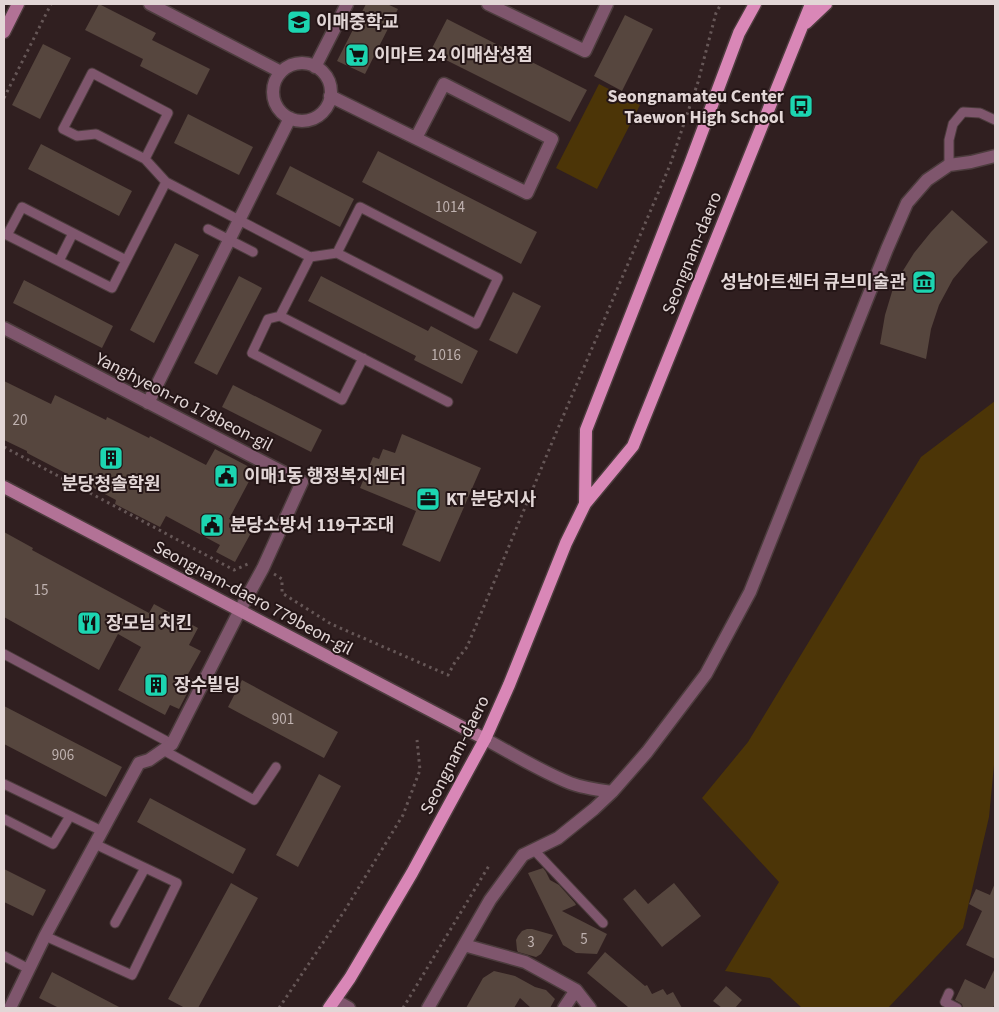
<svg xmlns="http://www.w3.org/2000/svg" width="999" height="1012" font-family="'Source Sans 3','Noto Sans KR',sans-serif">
	<rect width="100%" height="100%" fill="#301f20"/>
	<path fill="#4c3507" d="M599 84 640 105 597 189 556 168Z
		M995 401V755L989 817 963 928 888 1008H802L770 978 725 971 779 882 702 798 748 742 921 457Z"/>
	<path fill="#56463e" d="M99 4 156 33 152 40 210 69 197 95 140 66 143 59 85 30Z
		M366 4H387L398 9 365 74 337 61Z
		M625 15 653 29 622 91 594 76Z
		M447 19 587 90 570 122 430 52Z
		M43 44 71 58 40 119 12 105Z
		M188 114 253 147 239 175 174 143Z
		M41 144 132 191 119 216 28 169Z
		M378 151 537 232 521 264 362 182Z
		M290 166 354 199 340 227 276 194Z
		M952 210 988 242 970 259 953 279 939 305 931 329 926 359 880 344 885 315 894 285 914 253 931 232Z
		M175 243 199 255 154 343 130 330Z
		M239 276 262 288 217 375 194 363Z
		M321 276 428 331 431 326 478 351 462 384 414 360 416 356 308 301Z
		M24 280 113 326 102 348 13 303Z
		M513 292 541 306 517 354 489 340Z
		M4 381 51 404 55 395 106 420 107 417 149 438 150 436 206 465 215 449 255 470 229 519 252 531 235 562 216 552 220 545 166 516 160 527 115 504 116 500 75 478 27 453V451L4 440Z
		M233 385 322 430 311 452 222 407Z
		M402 434 481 468 440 562 402 545 416 511 360 488 373 457 379 459 383 449 395 453Z
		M4 532 33 548 32 550 149 613 154 604 198 628 189 645 201 651 187 676 194 680 179 709 170 705 165 715 118 690 141 647 118 634 99 670 4 617Z
		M242 680 338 732 324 758 228 707Z
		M4 706 122 767 106 797 4 744Z
		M319 774 341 786 298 867 276 855Z
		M150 798 246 849 233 874 137 822Z
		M543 868 546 872 550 880 559 885 575 903 576 905 562 911 607 934 597 954 576 953 563 945 528 873Z
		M4 869 46 890 33 916 4 902Z
		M231 883 258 898 198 1008H185L168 999Z
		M674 883 701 916 662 947 623 899 635 889 648 904Z
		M995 883V959L966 945 982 911 969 904 976 889 990 895Z
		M527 929H532L553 935 541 954 536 957 518 952 517 950 516 940 518 936 522 931Z
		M605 952 645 986 647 985 652 994 663 989 667 995 673 992 682 1008H626L628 1007 587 973Z
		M995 968V1003L993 1008H963L962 1004 955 1000 965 979 985 989Z
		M494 971 515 976 535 987 546 990 555 999 550 1008H531L520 998 514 1008H466L483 978Z
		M52 972 121 1008H59L39 998Z
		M726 986 742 1000 735 1008H722L713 1001Z"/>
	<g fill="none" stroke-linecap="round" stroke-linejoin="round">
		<g stroke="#4c3c3d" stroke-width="11">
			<path id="lane" d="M145 159 96 134 77 136 63 129 92 73 168 113 145 159 166 182 310 257 337 253 476 324 498 278 360 207 337 253
				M949 165V140L953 124 963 112 980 113 995 120
				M208 229 253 252
				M310 257 280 316 268 319 252 353 342 400 363 358
				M126 260 22 207 7 235 112 288 166 182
				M59 261 73 233
				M280 316 448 402
				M4 654 172 744
				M163 750 254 800 276 767
				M4 784 102 831
				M4 819 53 844 70 816
				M534 850 603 923
				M115 923 145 868
				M45 936 132 975 177 883 95 844
				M4 956 29 969
				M949 993 945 1002 957 1008"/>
		</g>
		<g stroke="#4c3c3d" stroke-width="15">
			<path id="street" d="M150 4 281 72
				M488 4 585 51 607 4
				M273 92a29 29 0 1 1 58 0a29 29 0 1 1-58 0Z
				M315 67 347 4
				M330 96 527 193 552 139 444 84 416 138
				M4 328 302 482 263 568 240 610 172 744 149 760 139 763 45 936 10 1008
				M148 403 290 118
				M485 739C513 754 540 771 570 783 583 788 598 790 612 792
				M464 945 525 962 576 990 590 1008
				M335 1000 349 1008
				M428 1008 490 900 523 855 558 838 594 809 612 792 647 752 706 674 750 592 887 249 907 203 927 180 949 165 971 162 995 156
				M564 1008 576 990"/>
		</g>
		<g stroke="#4c3c3d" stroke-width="15">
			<path id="secondary" d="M4 32 18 4
				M4 487 485 739"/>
		</g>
		<g stroke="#4c3c3d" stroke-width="15">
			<path id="primary" d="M806 23 826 4
				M585 504 586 430 690 164 739 33 755 4
				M329 1008 350 978 412 873 485 739 509 685 566 543 585 504 633 446 811 4"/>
		</g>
		<path stroke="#665757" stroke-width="3" stroke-dasharray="2.5 4" stroke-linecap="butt" d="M4 98 51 4
			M4 447 234 570 248 564
			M274 574 282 579V593L331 624 448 675 455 662 467 647 556 433 670 165 698 82 716 13 721 4
			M279 1008 345 910 403 815 420 770 417 740
			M403 1008 490 864"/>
		<use href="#lane" stroke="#7f566d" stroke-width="9"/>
		<use href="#street" stroke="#7f566d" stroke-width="12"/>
		<use href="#secondary" stroke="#b27296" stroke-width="12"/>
		<use href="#primary" stroke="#d987b7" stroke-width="12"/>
	</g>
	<defs>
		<g id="school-square" transform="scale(1.25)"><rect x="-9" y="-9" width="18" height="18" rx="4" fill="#1cd5b1" stroke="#251617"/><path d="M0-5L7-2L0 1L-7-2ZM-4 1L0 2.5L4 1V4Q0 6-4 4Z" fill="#111"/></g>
		<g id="supermarket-square" transform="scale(1.25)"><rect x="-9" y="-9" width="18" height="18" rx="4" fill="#1cd5b1" stroke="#251617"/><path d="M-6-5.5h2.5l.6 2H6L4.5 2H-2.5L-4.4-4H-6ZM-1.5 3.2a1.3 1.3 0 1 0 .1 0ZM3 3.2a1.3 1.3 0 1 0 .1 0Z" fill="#111"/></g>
		<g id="bus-square" transform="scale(1.25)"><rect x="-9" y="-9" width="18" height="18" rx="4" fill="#1cd5b1" stroke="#251617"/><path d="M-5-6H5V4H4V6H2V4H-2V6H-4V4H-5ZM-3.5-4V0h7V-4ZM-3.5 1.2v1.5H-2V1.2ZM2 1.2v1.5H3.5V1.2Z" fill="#111"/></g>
		<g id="museum-square" transform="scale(1.25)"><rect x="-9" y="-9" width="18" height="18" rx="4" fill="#1cd5b1" stroke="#251617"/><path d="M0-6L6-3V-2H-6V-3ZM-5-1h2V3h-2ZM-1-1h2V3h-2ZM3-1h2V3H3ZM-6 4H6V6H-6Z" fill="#111"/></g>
		<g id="building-square" transform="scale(1.25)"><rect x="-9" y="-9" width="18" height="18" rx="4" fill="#1cd5b1" stroke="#251617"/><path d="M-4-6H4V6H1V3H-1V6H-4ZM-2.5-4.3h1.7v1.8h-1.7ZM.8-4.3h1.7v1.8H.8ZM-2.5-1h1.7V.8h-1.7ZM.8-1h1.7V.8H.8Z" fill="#111"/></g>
		<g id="civic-square" transform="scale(1.25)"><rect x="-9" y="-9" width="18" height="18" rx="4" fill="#1cd5b1" stroke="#251617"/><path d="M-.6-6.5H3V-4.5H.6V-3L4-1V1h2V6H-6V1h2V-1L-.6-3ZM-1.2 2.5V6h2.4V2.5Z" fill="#111"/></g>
		<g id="office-square" transform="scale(1.25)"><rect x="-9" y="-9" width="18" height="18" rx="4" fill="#1cd5b1" stroke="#251617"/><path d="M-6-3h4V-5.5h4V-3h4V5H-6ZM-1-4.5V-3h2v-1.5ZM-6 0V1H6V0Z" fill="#111"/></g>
		<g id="restaurant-square" transform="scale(1.25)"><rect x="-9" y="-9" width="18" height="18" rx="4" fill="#1cd5b1" stroke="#251617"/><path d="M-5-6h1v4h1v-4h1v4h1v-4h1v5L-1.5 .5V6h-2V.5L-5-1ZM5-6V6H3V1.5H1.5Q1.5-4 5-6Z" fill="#111"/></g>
	</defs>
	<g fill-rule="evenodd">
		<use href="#school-square" x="299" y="22"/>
		<use href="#supermarket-square" x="357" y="55"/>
		<use href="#bus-square" x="801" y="106"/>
		<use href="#museum-square" x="924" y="282"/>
		<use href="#building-square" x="111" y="458"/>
		<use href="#civic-square" x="226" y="476"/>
		<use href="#office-square" x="428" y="499"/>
		<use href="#civic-square" x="212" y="525"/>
		<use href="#restaurant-square" x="89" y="623"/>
		<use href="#building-square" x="156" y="685"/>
	</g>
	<g text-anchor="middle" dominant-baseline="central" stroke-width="4" stroke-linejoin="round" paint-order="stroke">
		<g font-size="15" fill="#bfb2b0">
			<text x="450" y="207">1014</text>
			<text x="446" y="355">1016</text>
			<text x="20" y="420">20</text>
			<text x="41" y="590">15</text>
			<text x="283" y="719">901</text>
			<text x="63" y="755">906</text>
			<text x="584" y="939">5</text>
			<text x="531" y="942">3</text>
		</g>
		<g font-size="18" font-weight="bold" fill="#e2d6d6" stroke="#251617" text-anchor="start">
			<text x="316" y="22">이매중학교</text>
			<text x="374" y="55">이마트 24 이매삼성점</text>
			<text x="784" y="96" text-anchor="end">Seongnamateu Center<tspan x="784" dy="21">Taewon High School</tspan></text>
			<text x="906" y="282" text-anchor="end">성남아트센터 큐브미술관</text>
			<text x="244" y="476">이매1동 행정복지센터</text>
			<text x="111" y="484" text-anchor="middle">분당청솔학원</text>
			<text x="446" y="499">KT 분당지사</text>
			<text x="230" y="525">분당소방서 119구조대</text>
			<text x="106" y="623">장모님 치킨</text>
			<text x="174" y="685">장수빌딩</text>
		</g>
		<g font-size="18" fill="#e2d6d6" stroke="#251617">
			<text transform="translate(692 253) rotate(-68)">Seongnam-daero</text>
			<text transform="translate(184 402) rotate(27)">Yanghyeon-ro 178beon-gil</text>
			<text transform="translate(253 598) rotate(28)">Seongnam-daero 779beon-gil</text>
			<text transform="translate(455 755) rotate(-63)">Seongnam-daero</text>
		</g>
	</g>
	<rect width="999" height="1012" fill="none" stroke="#e2d6d6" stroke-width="10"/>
</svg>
